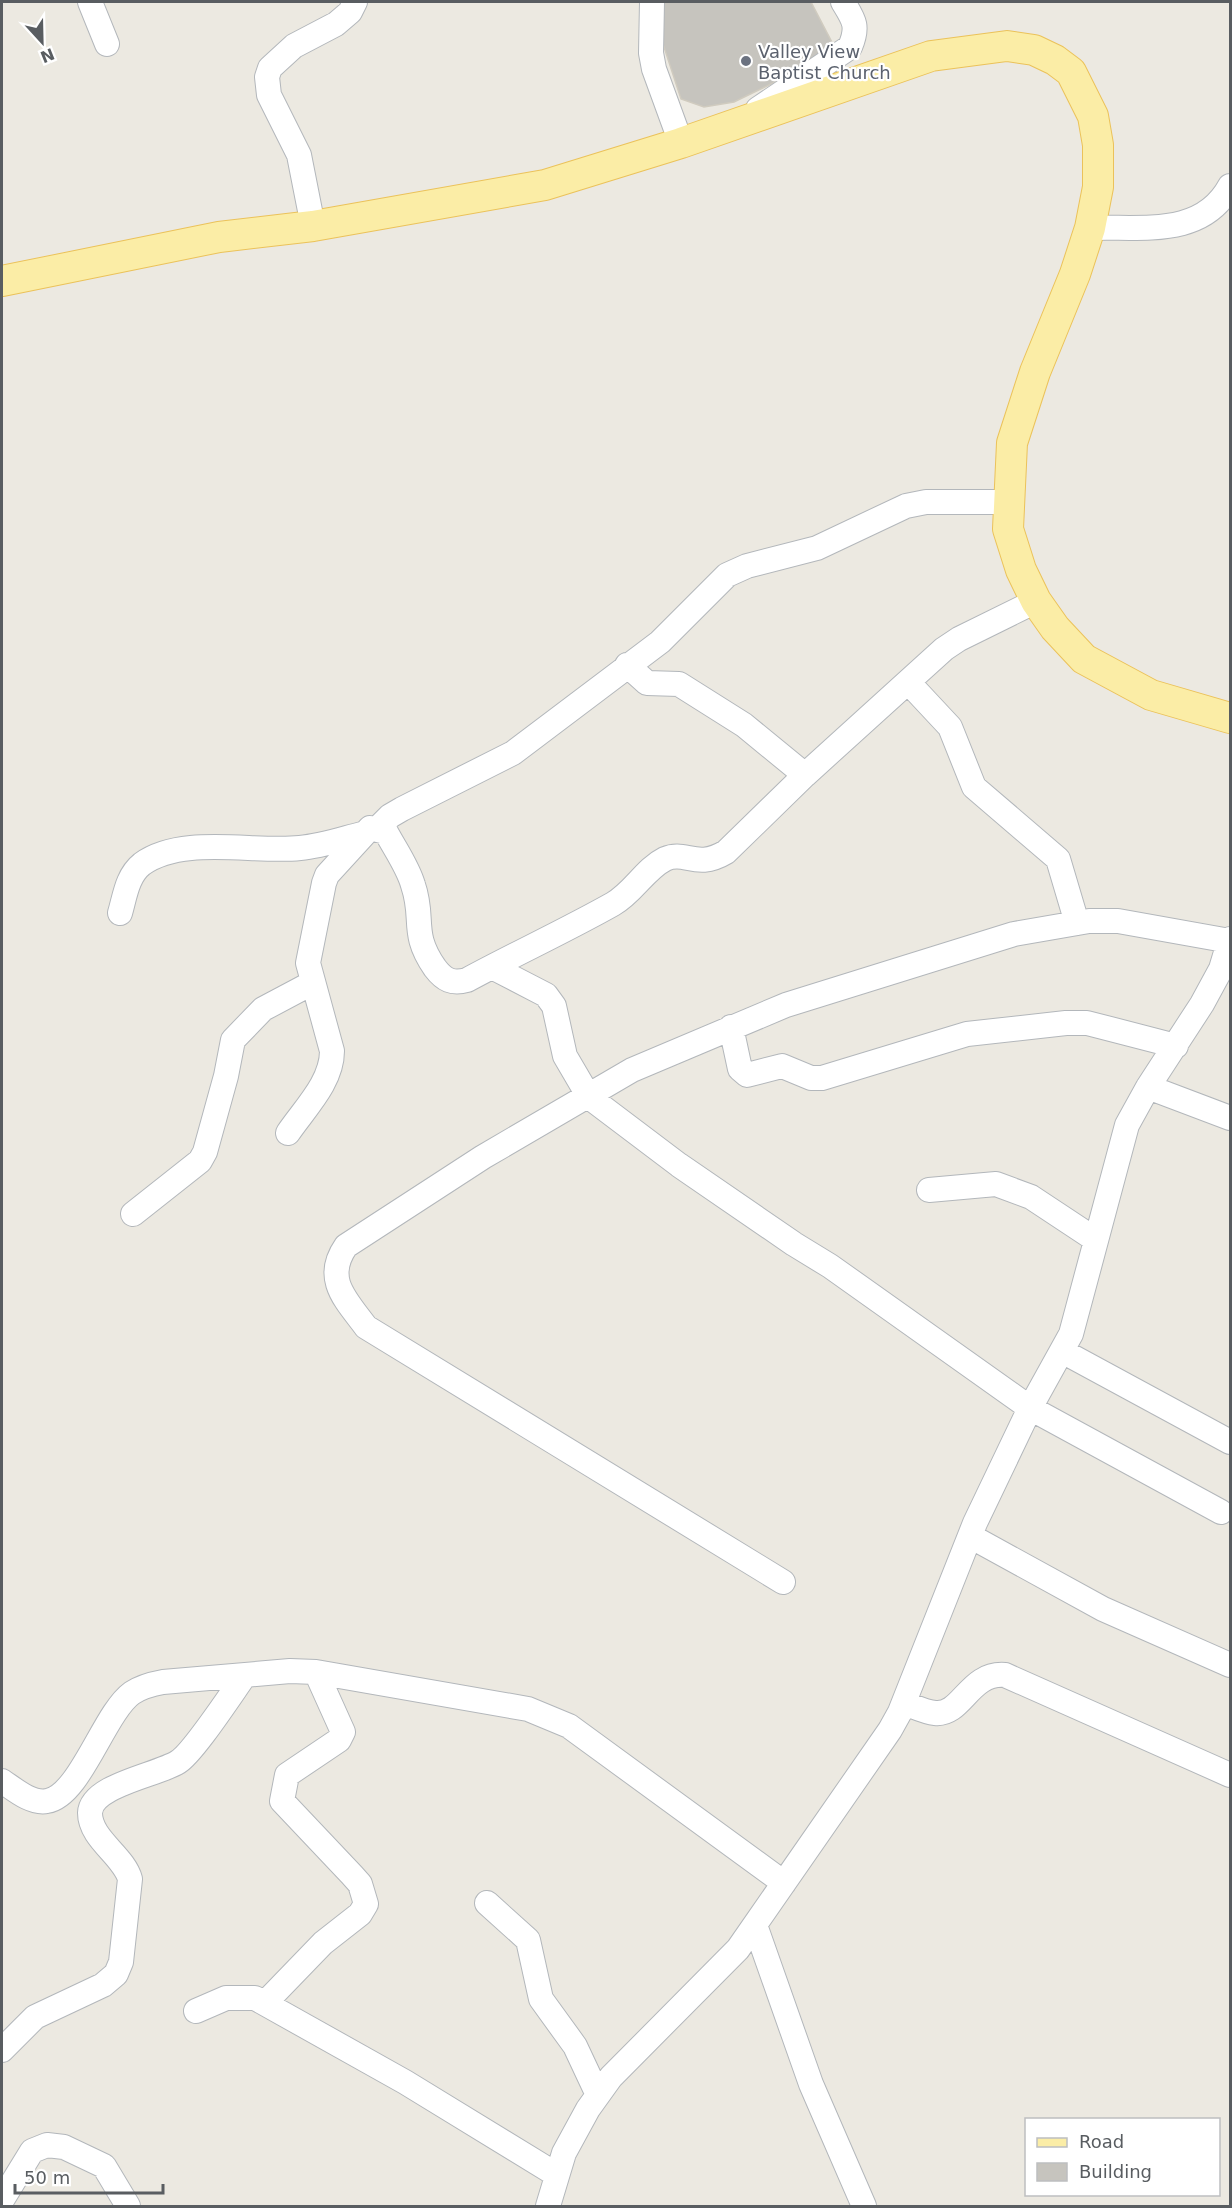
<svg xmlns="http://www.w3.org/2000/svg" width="1232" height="2208" font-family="'DejaVu Sans',sans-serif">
	<rect width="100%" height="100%" fill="#ece9e1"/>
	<path fill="#c6c4be" stroke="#d0cbbf" stroke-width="1.5" d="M662 2H811L837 52 734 102 704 107 681 99 661 38Z"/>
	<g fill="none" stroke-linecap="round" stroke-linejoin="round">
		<g stroke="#b3b7bb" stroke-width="26">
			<path id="minor" d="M90 2 107 44
				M652 2 651 53 654 69 681 143
				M758 109 850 47C859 26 854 20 843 2
				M313 226 299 155 269 95 267 77 270 68 294 46 336 24 350 12 355 2
				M1090 228C1142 226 1202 238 1230 186
				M627 665 647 683 679 684 744 725 805 775
				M908 682 950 727 974 787 1058 859 1077 923
				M378 828 390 816 402 809 513 753 660 642 727 575 747 566 817 548 906 506 926 502H1008
				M120 913C125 896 127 876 142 864 182 835 253 853 300 848 321 846 342 839 362 834
				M492 967 546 995 554 1006 565 1056 589 1097 679 1165 794 1244 830 1266 1030 1408 1221 1512
				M731 1027 740 1069 747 1075 782 1066 811 1078H822L967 1034 1066 1023H1087L1176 1046
				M1148 1087 1230 1118
				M288 1133C305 1108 332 1082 332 1051L308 963 324 883 327 875 370 828 386 832C395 849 408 867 413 885 425 920 410 932 435 968 444 980 452 984 467 980 515 954 565 931 613 904 633 893 645 869 665 859 686 850 696 870 726 852L805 775 944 649 959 639 1036 601
				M929 1190 996 1184 1031 1197 1096 1240
				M133 1214 200 1161 205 1152 226 1076 233 1040 263 1009 312 983
				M1062 1351 1230 1442
				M970 1536 1103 1609 1230 1665
				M783 1582 366 1327C346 1300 323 1279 346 1246L483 1157 632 1070 786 1005 1014 934 1089 921H1118L1230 941
				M904 1703C913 1706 925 1712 935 1713 962 1716 969 1672 1005 1675L1230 1775
				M2 1781C14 1789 31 1804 47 1801 80 1796 104 1713 132 1693 141 1687 152 1684 163 1682L290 1671 316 1672 528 1709 569 1726 784 1883
				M487 1903 528 1940 541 1999 575 2046 598 2095
				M755 1925 811 2084 864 2206
				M265 2003 323 1943 360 1914 366 1904 360 1884 352 1875 282 1801 287 1775 339 1740 343 1732 316 1672
				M196 2011 226 1998H255L405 2082 557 2175
				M2 2050 35 2017 103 1985 116 1974 121 1962 130 1879C124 1856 90 1839 90 1813 91 1785 158 1775 178 1762 193 1753 232 1693 245 1675
				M2 2200 32 2151 47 2145 64 2147 104 2166 128 2206
				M548 2206 564 2153 588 2109 611 2077 738 1949 890 1730 900 1712 975 1523 1030 1408 1071 1334 1127 1125 1148 1087 1202 1004 1221 969 1230 939"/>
		</g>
		<g stroke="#ebc25a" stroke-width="32">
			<path id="major" d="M2 281 219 237 313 226 545 185 681 143 931 56 1007 46 1034 50 1055 60 1071 72 1093 116 1098 145V187L1090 228 1075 274 1035 372 1012 443 1008 529 1021 570 1036 601 1055 628 1084 659 1151 695 1230 718"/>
		</g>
		<use href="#minor" stroke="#fff" stroke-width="24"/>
		<use href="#major" stroke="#fbeda6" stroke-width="30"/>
	</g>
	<circle fill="#6b7280" stroke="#fff" stroke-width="2" cx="746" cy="61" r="6"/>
	<g text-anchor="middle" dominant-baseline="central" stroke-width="4.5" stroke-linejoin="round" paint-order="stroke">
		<g font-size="18" fill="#5b616d" stroke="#fff" text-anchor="start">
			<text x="758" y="51">Valley View<tspan x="758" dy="21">Baptist Church</tspan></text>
		</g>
	</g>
	<rect width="1232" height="2208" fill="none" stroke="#595d61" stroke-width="6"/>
	<rect x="1025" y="2118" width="195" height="78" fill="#ffffff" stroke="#bdbec0" stroke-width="1.5"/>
	<rect x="1037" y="2138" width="30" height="9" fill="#fbeda6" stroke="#bdbec0" stroke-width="1.5"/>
	<text x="1079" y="2148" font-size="18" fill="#595d61">Road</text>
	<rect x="1037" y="2163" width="30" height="18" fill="#c6c4be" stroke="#bdbec0" stroke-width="1.5"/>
	<text x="1079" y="2178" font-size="18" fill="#595d61">Building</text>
	<g transform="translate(42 42) rotate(158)" stroke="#ffffff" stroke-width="4.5" paint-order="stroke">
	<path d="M0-4.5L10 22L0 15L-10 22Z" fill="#595d61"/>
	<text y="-9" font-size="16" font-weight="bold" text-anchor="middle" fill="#595d61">N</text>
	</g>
	<path d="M15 2184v9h148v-9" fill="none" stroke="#595d61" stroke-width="3"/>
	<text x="24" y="2184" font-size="18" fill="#595d61" stroke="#ffffff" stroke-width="4.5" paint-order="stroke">50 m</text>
</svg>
